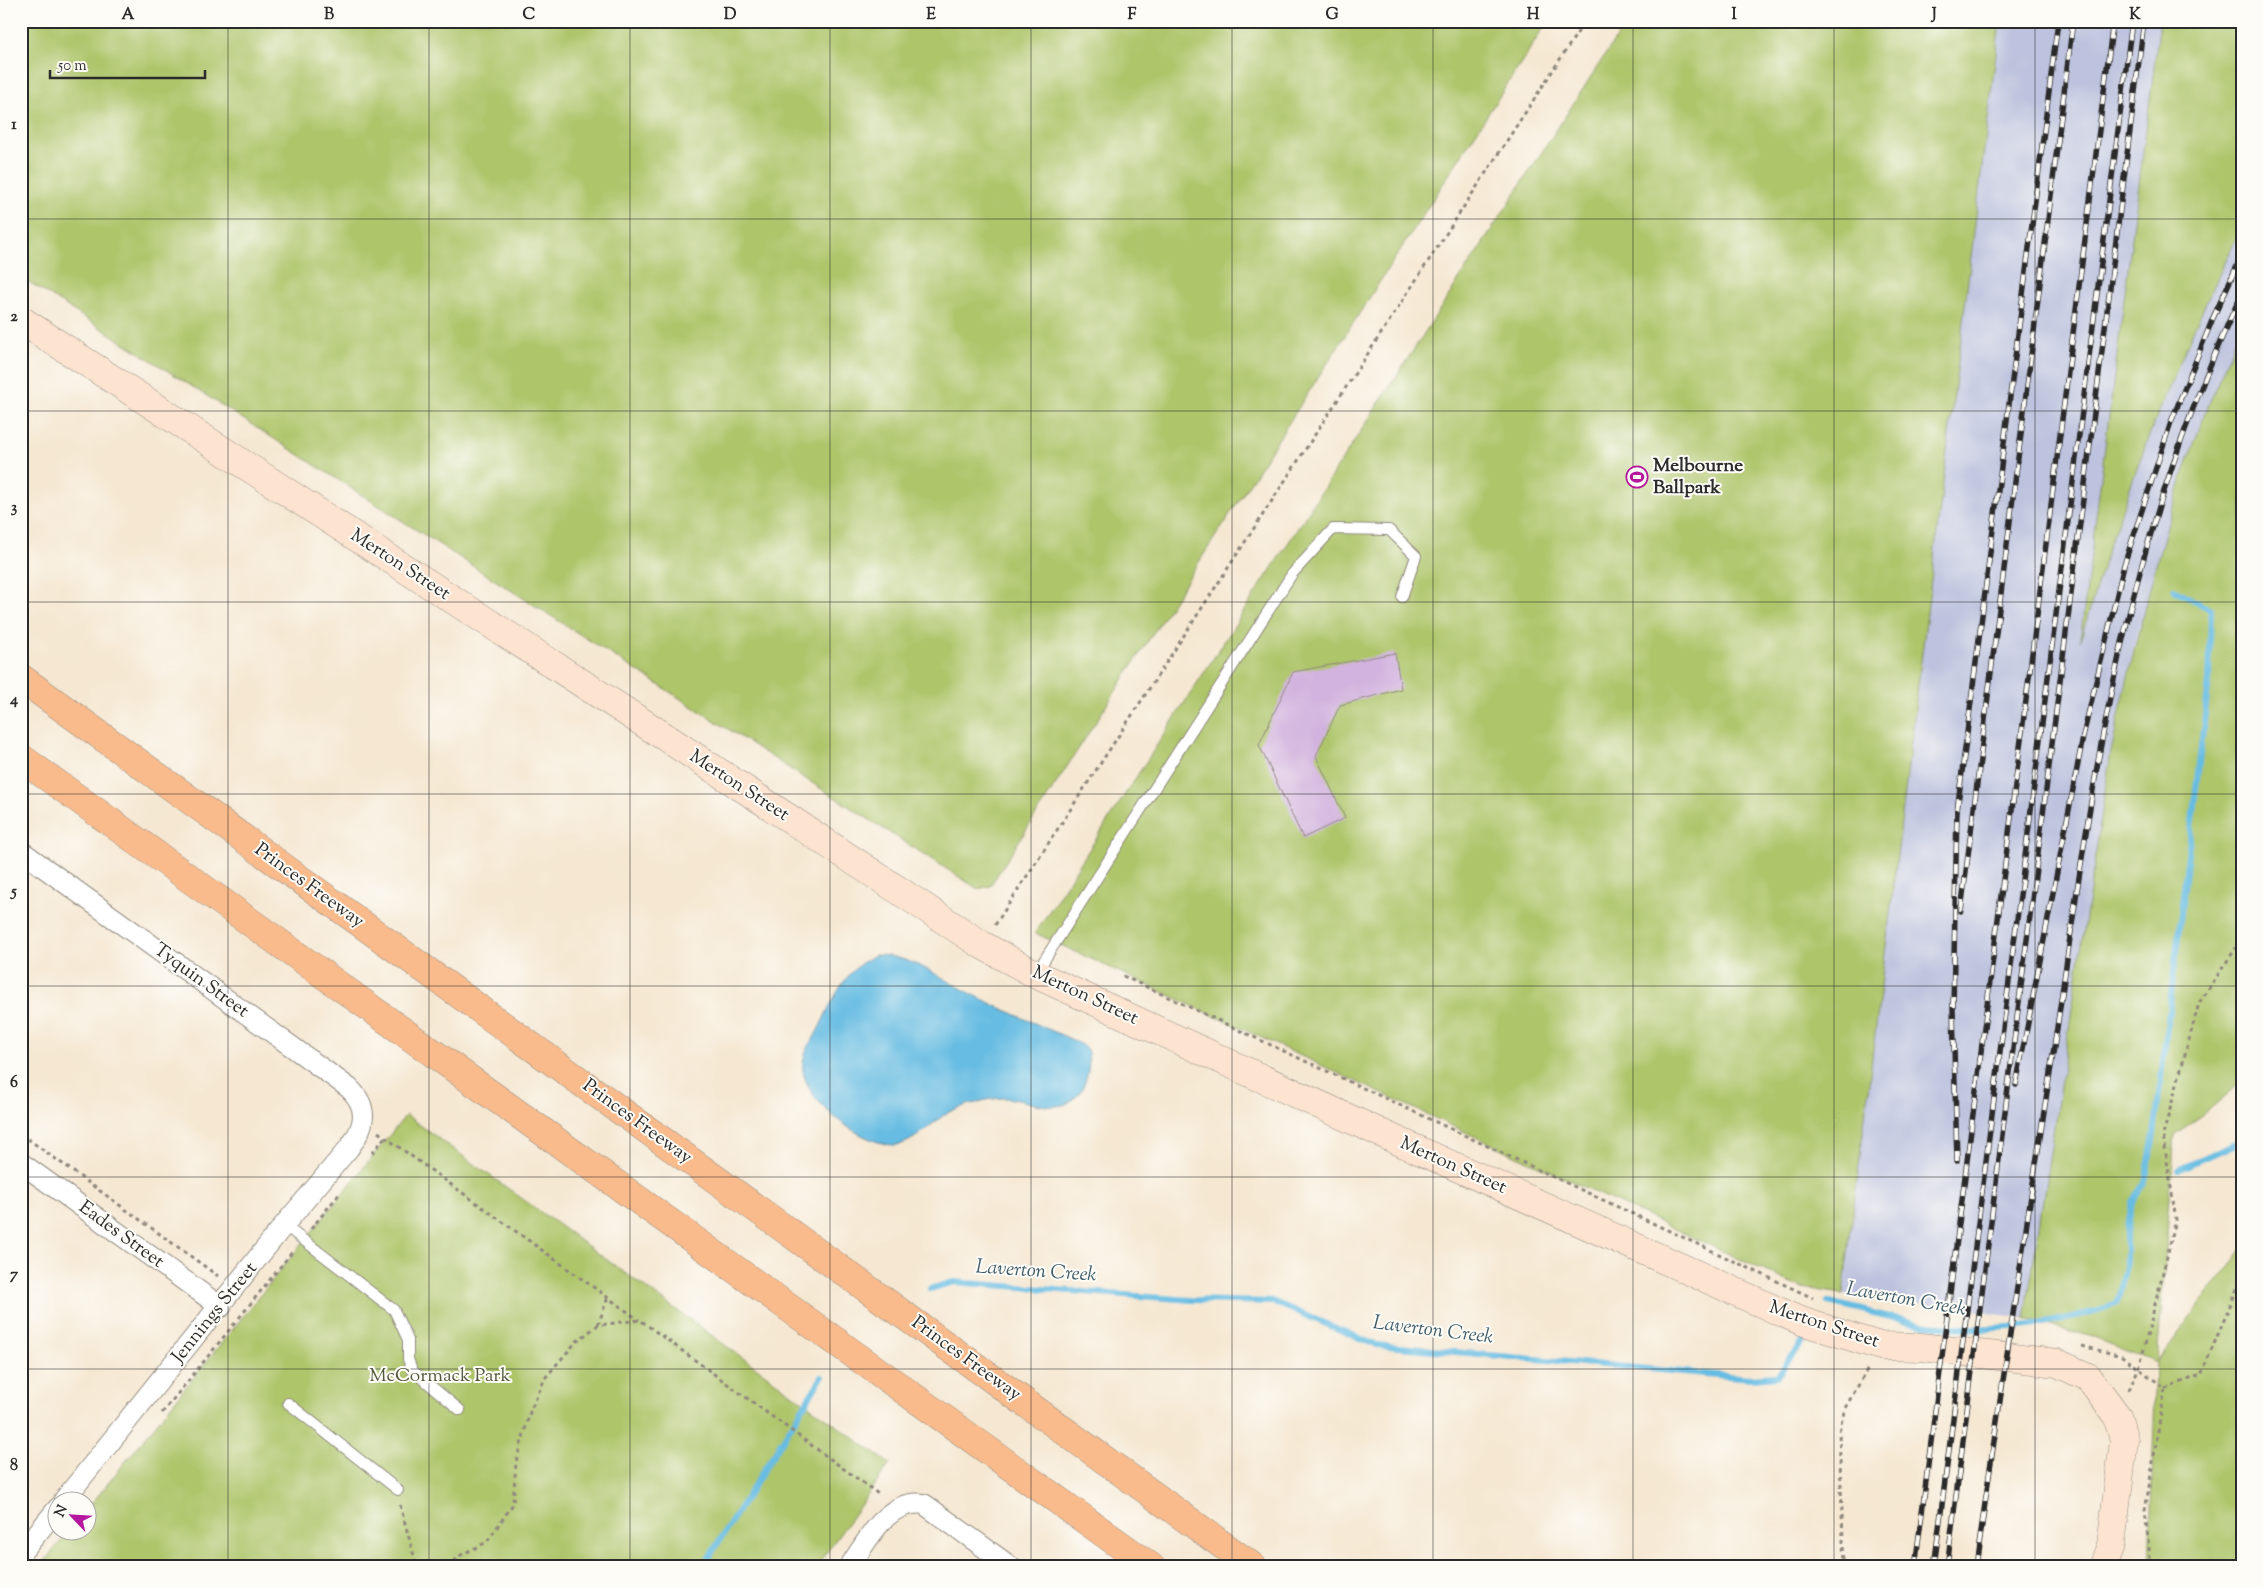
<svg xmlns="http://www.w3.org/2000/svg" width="2263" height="1588" font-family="'Sorts Mill Goudy',serif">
	<rect width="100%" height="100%" fill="#fdfcf7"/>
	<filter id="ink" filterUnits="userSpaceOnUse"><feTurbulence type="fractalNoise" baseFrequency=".02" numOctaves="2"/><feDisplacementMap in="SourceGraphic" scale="10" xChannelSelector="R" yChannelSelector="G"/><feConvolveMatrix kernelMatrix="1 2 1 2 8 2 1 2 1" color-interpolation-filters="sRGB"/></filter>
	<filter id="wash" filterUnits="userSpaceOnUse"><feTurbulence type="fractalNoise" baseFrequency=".0096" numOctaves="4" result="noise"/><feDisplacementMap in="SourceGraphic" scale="20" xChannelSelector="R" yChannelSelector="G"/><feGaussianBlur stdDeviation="1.12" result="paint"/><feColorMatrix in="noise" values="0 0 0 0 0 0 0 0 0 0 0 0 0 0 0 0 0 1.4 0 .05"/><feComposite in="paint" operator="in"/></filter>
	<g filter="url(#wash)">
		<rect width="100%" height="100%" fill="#f5e7d1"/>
		<path fill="#bdc3de" d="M2000 21H2160L2081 637 2111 540 2151 430 2197 322 2242 226V325L2219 381 2180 486 2137 634 2111 752 2025 1318 1843 1294Z"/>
		<path fill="#aec56a" stroke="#6c784a" d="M21 21H1548L990 886 978 889 21 277Z
			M1627 21H2000L1843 1294 1802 1288 1035 933Z
			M2160 21H2242V226L2197 322 2151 430 2111 540 2080 641Z
			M2242 325V1082L2204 1114 2175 1134 2157 1362 2242 1249V1567H2149L2156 1363 2089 1336 2025 1318 2111 752C2135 644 2160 535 2199 430 2212 395 2227 360 2242 325Z
			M406 1115 890 1464 816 1567H40L69 1531 88 1530V1508Z"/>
		<path fill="#66bce2" stroke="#487486" d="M876 955C912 955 943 980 974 995 1007 1012 1042 1026 1075 1041L1087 1049C1090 1061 1089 1070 1085 1082 1069 1123 1033 1100 1005 1098 996 1098 984 1100 975 1103 966 1105 955 1109 947 1113 933 1122 912 1145 895 1145 862 1145 799 1099 803 1063 804 1052 812 1041 817 1032 832 1003 844 968 876 955Z"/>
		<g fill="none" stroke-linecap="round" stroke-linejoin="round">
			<path stroke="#66bce2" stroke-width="6" d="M2178 1170 2242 1141
				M930 1289 954 1282 1191 1300 1274 1302 1376 1345 1751 1378 1777 1376 1803 1342
				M1828 1302C1862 1309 1895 1320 1929 1325 1992 1333 2057 1325 2117 1304L2126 1266V1240L2132 1202 2145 1182 2154 1135 2209 681 2211 610 2174 589
				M703 1567 822 1377"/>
		</g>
		<g id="blocks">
			<path fill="#d2b2de" d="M1395 653 1401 689 1340 705 1316 756 1345 818 1303 838 1259 745 1293 672Z"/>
		</g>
	</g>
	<g filter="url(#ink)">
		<use href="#blocks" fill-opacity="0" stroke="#90897e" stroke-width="1"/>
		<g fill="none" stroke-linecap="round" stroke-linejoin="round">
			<g stroke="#90897e" stroke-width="12">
				<path id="lane" d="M1036 973 1292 574 1333 529 1389 530 1416 556 1402 597
					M284 1225 394 1310 408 1340V1359L412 1370 460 1410
					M288 1403 398 1490"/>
			</g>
			<g stroke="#90897e" stroke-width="22">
				<path id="street" d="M21 851 349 1088C370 1108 365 1127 349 1148L284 1225 64 1500
					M21 1163 221 1307
					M21 1553 58 1508
					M849 1567C868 1541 887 1498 924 1504L1011 1567"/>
			</g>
			<g stroke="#90897e" stroke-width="29">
				<path id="secondary" d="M21 320 662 735 982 945 1035 974 1396 1140 1801 1321 1880 1346 1921 1347 2057 1363 2088 1377 2117 1416 2124 1440 2111 1545 2103 1567"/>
			</g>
			<g stroke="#90897e" stroke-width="29">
				<path id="highway" d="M21 678 1253 1567
					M21 758 1151 1567"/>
			</g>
			<path stroke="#90897e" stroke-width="3" stroke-dasharray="4 4" stroke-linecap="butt" d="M995 925 1585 21
				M1123 976 1813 1298
				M378 1132 639 1320
				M21 1134 218 1276
				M372 1153 385 1137
				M311 1229 340 1193
				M239 1318 293 1251
				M598 1325 608 1297
				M2082 1346 2122 1356 2165 1388
				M2165 1388 2201 1375 2242 1277
				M2129 1390 2140 1365 2176 1220 2163 1135 2199 1003 2242 939
				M162 1413 235 1323
				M400 1505 417 1567
				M448 1567 461 1555 487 1542 513 1504 516 1462 530 1412 545 1378 576 1342 598 1325 640 1320 881 1496
				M1844 1567 1839 1432 1845 1408 1869 1367
				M2151 1567 2145 1511 2165 1388"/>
			<use href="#lane" stroke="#fff" stroke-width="10"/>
			<use href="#street" stroke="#fff" stroke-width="20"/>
			<use href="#secondary" stroke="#fde4d1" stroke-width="28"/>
			<use href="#highway" stroke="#fabb8c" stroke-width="28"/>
			<g stroke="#2b2b2b" stroke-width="5.5">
				<path id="rail" d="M1961 911 2073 21
					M2016 1085 2084 732 2124 565 2171 422 2213 318 2242 255
					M1957 1161 1953 1008 1957 811 2058 21
					M1915 1567 2113 21
					M1934 1567 2132 21
					M1947 1567 2144 21
					M1976 1567C2001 1387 2029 1208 2057 1028 2073 918 2088 807 2110 698 2138 559 2182 421 2242 293"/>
			</g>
			<use href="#rail" stroke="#fdfcf7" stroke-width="4" stroke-dasharray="11" stroke-linecap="butt"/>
		</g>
	</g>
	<path fill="none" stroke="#2b2b2b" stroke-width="1" stroke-opacity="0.55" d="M228 21V1567M429 21V1567M630 21V1567M830 21V1567M1031 21V1567M1232 21V1567M1433 21V1567M1633 21V1567M1834 21V1567M2035 21V1567M21 219H2242M21 411H2242M21 602H2242M21 794H2242M21 986H2242M21 1177H2242M21 1369H2242"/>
	<defs>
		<g id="stadium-ring" transform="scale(1.125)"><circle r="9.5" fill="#fdfcf7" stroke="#b5179e" stroke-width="1.5"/><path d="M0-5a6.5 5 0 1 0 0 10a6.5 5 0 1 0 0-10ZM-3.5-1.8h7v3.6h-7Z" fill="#b5179e"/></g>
	</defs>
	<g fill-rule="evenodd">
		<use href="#stadium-ring" x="1637" y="477"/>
	</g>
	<g text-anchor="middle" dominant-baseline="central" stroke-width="4" stroke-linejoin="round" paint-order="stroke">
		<g font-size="19" font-weight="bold" fill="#2b2b2b" stroke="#fdfcf7" text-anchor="start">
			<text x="1653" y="466">Melbourne<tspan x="1653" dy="22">Ballpark</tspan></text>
		</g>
		<g font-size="19" fill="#2b2b2b" stroke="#fdfcf7">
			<text transform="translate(400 565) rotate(33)">Merton Street</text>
			<text transform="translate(739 786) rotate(33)">Merton Street</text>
			<text transform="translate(309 886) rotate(36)">Princes Freeway</text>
			<text transform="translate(201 981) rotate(36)">Tyquin Street</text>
			<text transform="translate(1085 996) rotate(25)">Merton Street</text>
			<text transform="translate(637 1122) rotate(36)">Princes Freeway</text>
			<text transform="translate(1453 1166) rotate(24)">Merton Street</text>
			<text transform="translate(121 1235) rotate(36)">Eades Street</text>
			<text transform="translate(215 1313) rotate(-51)">Jennings Street</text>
			<text transform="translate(1824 1325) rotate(18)">Merton Street</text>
			<text transform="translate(966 1359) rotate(36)">Princes Freeway</text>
		</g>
		<g font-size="19" fill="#52593e" stroke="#fdfcf7">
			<text x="440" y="1376">McCormack Park</text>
		</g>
		<g font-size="20" font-style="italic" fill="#405e6b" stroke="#fdfcf7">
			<text transform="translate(1036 1272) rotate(4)">Laverton Creek</text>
			<text transform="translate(1906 1300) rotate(10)">Laverton Creek</text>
			<text transform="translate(1433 1331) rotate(7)">Laverton Creek</text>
		</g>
	</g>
	<rect width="2263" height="1588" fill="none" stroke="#fdfcf7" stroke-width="55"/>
	<g transform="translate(72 1516) rotate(295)"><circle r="24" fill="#fdfcf7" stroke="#a9a8a5"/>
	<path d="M0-4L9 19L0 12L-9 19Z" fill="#b5179e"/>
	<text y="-8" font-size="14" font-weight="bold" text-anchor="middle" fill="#2b2b2b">N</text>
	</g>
	<path d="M50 70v8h155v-8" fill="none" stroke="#2b2b2b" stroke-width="2.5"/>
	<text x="58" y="70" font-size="15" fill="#2b2b2b" stroke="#fdfcf7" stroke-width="4" paint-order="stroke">50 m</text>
	<rect x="28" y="28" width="2208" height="1532" fill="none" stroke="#2b2b2b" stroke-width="2"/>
	<g font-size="16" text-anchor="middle" font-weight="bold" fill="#2b2b2b">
		<text x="128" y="19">A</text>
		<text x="329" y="19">B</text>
		<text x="529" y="19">C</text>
		<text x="730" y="19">D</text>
		<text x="931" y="19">E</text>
		<text x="1132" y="19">F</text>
		<text x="1332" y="19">G</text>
		<text x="1533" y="19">H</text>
		<text x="1734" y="19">I</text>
		<text x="1934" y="19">J</text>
		<text x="2135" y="19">K</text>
		<text x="14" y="129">1</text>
		<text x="14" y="321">2</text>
		<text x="14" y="512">3</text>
		<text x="14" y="704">4</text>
		<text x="14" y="896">5</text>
		<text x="14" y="1087">6</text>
		<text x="14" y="1279">7</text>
		<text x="14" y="1470">8</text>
	</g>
</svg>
